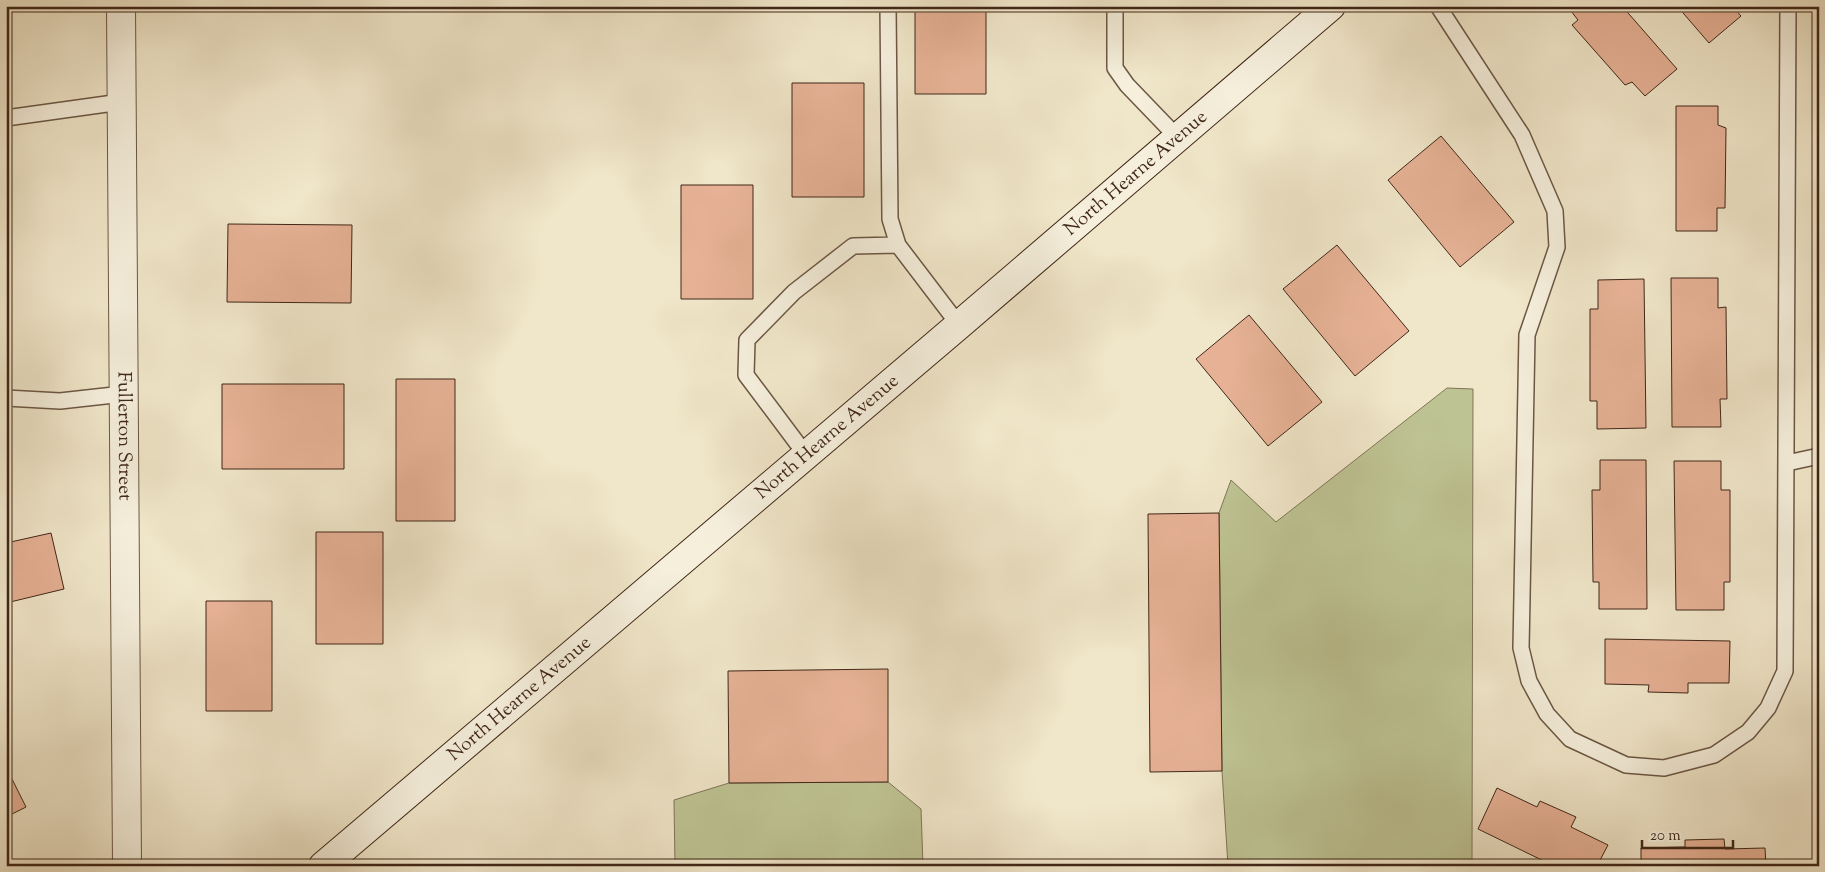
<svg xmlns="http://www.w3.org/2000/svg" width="1825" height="872" font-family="'Sorts Mill Goudy',serif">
	<rect width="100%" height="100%" fill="#f0e6c9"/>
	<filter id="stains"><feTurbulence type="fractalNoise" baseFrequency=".004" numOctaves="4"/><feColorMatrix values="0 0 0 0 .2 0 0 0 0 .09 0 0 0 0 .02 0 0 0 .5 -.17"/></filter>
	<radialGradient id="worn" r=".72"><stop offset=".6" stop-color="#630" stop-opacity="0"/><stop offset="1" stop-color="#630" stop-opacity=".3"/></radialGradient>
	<path fill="#bec393" stroke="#7f7556" d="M1447 388 1473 389 1472 866H1228L1222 771 1219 513 1231 480 1276 522Z
		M888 782 921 809 923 866H675L674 800 729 783Z"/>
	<path fill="#e6b195" stroke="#402718" d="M915 6H986V94H915Z
		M1567 6H1622L1677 69 1645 96 1632 82 1625 85 1572 25 1578 20Z
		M1677 6H1732L1741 16 1709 43Z
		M792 83H864V197H792Z
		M1676 106H1718V125L1726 128 1725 208H1717V231H1676Z
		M1441 136 1514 222 1460 267 1388 180Z
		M681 185H753V299H681Z
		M228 224 352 225 351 303 227 302Z
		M1337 245 1409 331 1355 376 1283 289Z
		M1671 278H1718V308L1726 307 1727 399H1720L1721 427H1672Z
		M1644 279 1646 428 1597 429V401H1590V309H1598V280Z
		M1249 315 1322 402 1268 446 1196 359Z
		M396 379H455V521H396Z
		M222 384H344V469H222Z
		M1600 460H1646L1647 609H1599V582H1593L1592 490H1600Z
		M1674 461H1721V490H1730V582H1724V610H1676Z
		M1219 513 1222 771 1150 772 1148 514Z
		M316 532H383V644H316Z
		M51 533 64 589 6 603V543Z
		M206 601H272V711H206Z
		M1605 639 1730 641 1729 683H1688V693L1648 692 1649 685 1605 684Z
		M888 669V782L729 783 728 671Z
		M6 767 26 807 6 817Z
		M1497 788 1537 807 1540 801 1576 817 1571 827 1608 845 1597 866H1554L1478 829Z
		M1724 839 1725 849 1765 848 1766 866H1641V848L1685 847V840Z"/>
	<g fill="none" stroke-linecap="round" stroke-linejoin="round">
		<g stroke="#6c5744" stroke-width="18">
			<path id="service" d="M888 6 890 219 898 245 959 325
				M1115 6V68L1127 85 1178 138
				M1438 6 1522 135 1555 211 1557 247 1527 335 1521 648 1529 681 1547 714 1570 739 1626 765 1664 768 1714 755 1748 732 1768 708 1785 671 1788 6
				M6 118 121 102
				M6 398 60 401 123 394
				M806 455 746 375 747 340 794 292 853 246 898 245
				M1787 463 1819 456"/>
		</g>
		<g stroke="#6c5744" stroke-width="30">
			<g id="minor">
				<path id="s1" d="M121 6 127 866"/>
			</g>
		</g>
		<g stroke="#402718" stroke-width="30">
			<g id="secondary">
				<path id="s2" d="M323 866 959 325 1331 6"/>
			</g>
		</g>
		<use href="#service" stroke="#f5efdc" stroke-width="15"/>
		<use href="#minor" stroke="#f5efdc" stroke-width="28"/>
		<use href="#secondary" stroke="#f5efdc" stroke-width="28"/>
	</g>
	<g text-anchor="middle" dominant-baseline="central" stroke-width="4.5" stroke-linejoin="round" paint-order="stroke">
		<g font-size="19" fill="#402718" stroke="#f5efdc">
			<text stroke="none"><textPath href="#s2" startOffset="1068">North Hearne Avenue</textPath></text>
			<text stroke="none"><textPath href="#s1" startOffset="430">Fullerton Street</textPath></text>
			<text stroke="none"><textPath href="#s2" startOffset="662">North Hearne Avenue</textPath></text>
			<text stroke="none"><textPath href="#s2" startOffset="258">North Hearne Avenue</textPath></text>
		</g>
	</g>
	<rect width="1825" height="872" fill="none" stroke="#f0e6c9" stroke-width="25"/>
	<rect x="8" y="8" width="1810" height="857" fill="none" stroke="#402718" stroke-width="2.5"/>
	<rect x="12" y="12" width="1800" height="847" fill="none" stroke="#402718"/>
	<path d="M1642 840v8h91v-8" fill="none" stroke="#402718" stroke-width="2.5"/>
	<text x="1650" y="840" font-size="15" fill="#402718" stroke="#f5efdc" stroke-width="4" paint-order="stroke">20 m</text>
	<rect width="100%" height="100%" filter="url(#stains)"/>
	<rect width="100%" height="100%" fill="url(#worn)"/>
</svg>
